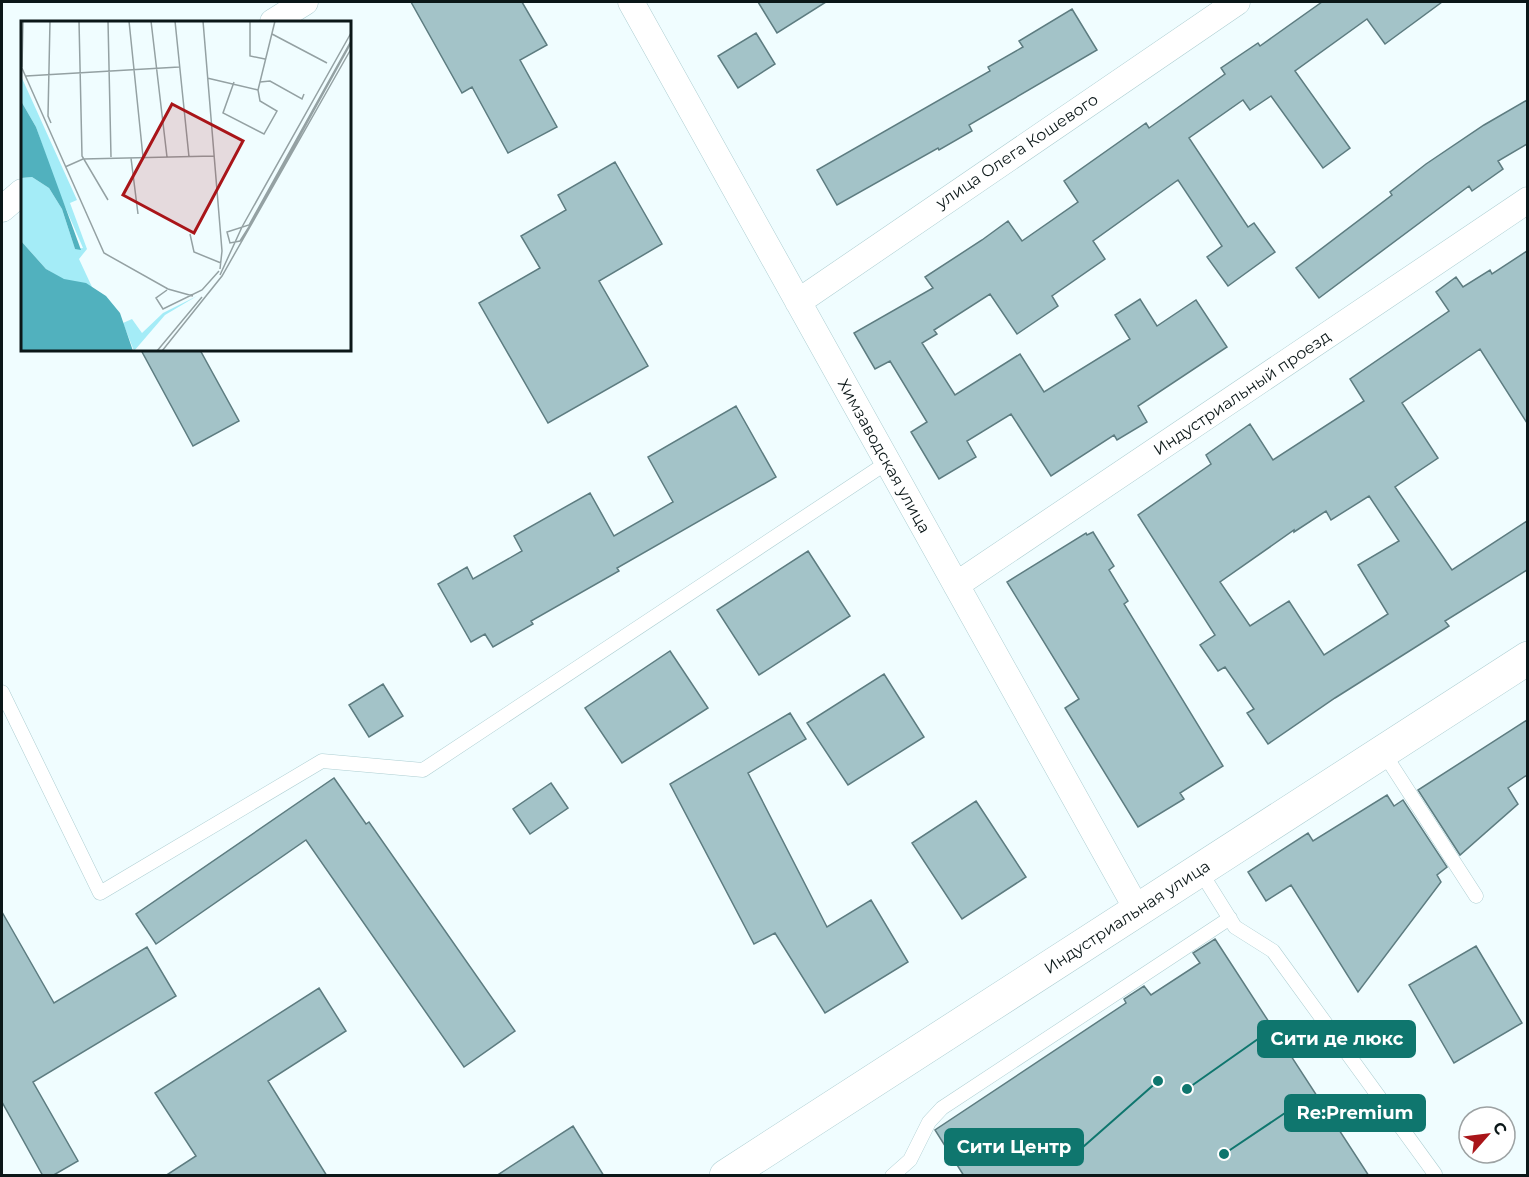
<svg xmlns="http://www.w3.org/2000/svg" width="1529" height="1177" font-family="Montserrat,sans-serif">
	<rect width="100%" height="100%" fill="#f0fdff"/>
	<path fill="#a3c3c8" stroke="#5d7c80" stroke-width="1.5" fill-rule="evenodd" d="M411 2H522L547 45 520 60 557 127 508 153 472 87 462 93Z
		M758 2H826L777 33Z
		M1322 2H1442L1385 44 1367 19 1295 71 1350 148 1323 168 1271 96 1250 110 1243 100 1189 138 1248 227 1254 223 1275 252 1228 286 1207 257 1222 246 1178 180 1093 241 1105 259 1052 296 1058 306 1017 334 990 294 934 330 937 334 922 343 955 395 1020 354 1044 392 1130 339 1115 315 1140 299 1157 326 1196 300 1227 347 1138 406 1147 422 1117 440 1114 435 1051 476 1011 414 967 441 976 457 939 479 911 432 927 422 890 361 875 369 854 333 933 288 925 277 982 240 1008 221 1022 241 1078 202 1064 181 1146 123 1149 128 1225 74 1221 68 1258 43 1260 46Z
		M1072 9 1097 50 969 125 972 131 939 150 938 148 837 205 817 170 990 71 988 67 1023 47 1019 41Z
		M756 33 775 64 738 88 718 56Z
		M1527 100V144L1498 161 1503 169 1472 191 1469 186 1319 298 1296 268 1392 195 1390 192 1426 164 1484 125Z
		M615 162 662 244 599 281 648 366 548 423 479 303 540 268 521 236 566 210 558 195Z
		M1527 251V423L1480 349 1402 403 1438 458 1395 487 1452 570 1527 521V570L1445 621 1449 626 1335 698 1268 744 1247 713 1254 709 1225 667 1218 671 1200 645 1215 635 1138 515 1211 464 1206 455 1250 424 1273 460 1364 401 1350 379 1449 311 1436 292 1456 277 1463 287 1490 270 1492 274ZM1369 496 1399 541 1358 565 1388 614 1324 655 1289 601 1250 626 1220 582 1294 530V532L1326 511 1331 520Z
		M141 350H200L239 421 193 446Z
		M736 406 776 477 617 568 619 571 531 621 533 624 493 647 485 634 471 642 438 584 467 567 473 579 522 551 514 536 590 493 614 536 673 502 648 457Z
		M1093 532 1114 566 1109 570 1128 601 1124 604 1223 766 1180 793 1184 799 1138 827 1065 708 1079 699 1007 582 1086 533 1087 535Z
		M808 551 850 616 759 675 717 610Z
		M670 651 708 708 622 763 585 708Z
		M884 674 924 737 848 785 807 723Z
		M383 684 403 716 369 737 349 705Z
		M790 713 806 739 748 773 827 927 871 900 908 962 825 1013 775 933 754 944 670 784Z
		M1527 720V775L1508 788 1518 804 1460 855 1418 790Z
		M334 778 366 824 369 822 515 1031 464 1067 306 840 156 944 136 914Z
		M551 783 568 808 530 834 513 809Z
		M1387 795 1394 806 1403 800 1447 867 1437 875 1441 882 1358 992 1291 885 1266 901 1248 872 1308 833 1313 841Z
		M976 801 1026 877 962 919 912 843Z
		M2 912 54 1003 147 947 176 996 33 1082 78 1161 52 1176H43L2 1102Z
		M1215 939 1369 1176H964L935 1130 1126 1003 1124 999 1144 986 1151 995 1200 963 1193 953Z
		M1476 946 1522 1023 1454 1063 1409 985Z
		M319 988 346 1031 268 1081 327 1176H165L196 1156 155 1093Z
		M573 1126 604 1176H496Z"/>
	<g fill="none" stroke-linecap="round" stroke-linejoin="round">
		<g stroke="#adced2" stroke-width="15">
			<path id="lane" d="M2 692 100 893 322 761 423 770 888 462
				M1383 752 1476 896
				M1200 871 1235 927 1273 951 1435 1174
				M892 1176 910 1160 929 1122 942 1108 1230 918"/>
		</g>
		<g stroke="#adced2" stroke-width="27">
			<path id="street" d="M631 2 1138 911
				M273 22 305 2
				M2 209 22 192
				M798 302 1237 2
				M956 585 1528 200"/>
		</g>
		<g stroke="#adced2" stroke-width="34">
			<path id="secondary" d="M726 1176 1528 658"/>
		</g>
		<use href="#lane" stroke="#fff" stroke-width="14"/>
		<use href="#street" stroke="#fff" stroke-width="26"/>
		<use href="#secondary" stroke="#fff" stroke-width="33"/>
	</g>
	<g text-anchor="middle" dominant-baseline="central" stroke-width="5" stroke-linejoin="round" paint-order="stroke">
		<g font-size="16" fill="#0b1718" stroke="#fff">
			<text transform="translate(1017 151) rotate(-34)">улица Олега Кошевого</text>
			<text transform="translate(1242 393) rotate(-34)">Индустриальный проезд</text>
			<text transform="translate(884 456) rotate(61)">Химзаводская улица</text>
			<text transform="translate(1127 917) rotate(-33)">Индустриальная улица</text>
		</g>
	</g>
	<g transform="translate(21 21)">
		<rect width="330" height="330" fill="#f0fdff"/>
		<path d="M0 55 56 179 49 182 66 228 58 238 71 266 43 259 25 248 0 220V157L11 156 28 167 41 188 54 228 62 227 36 167 15 106 0 80ZM176 275 144 294 113 330 102 302 111 298 121 312 142 292Z" fill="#a4ecf7"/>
		<path d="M0 80 15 106 60 229 54 228 41 188 28 167 11 156 0 157ZM0 220 25 248 43 258 65 262 85 275 99 292 112 330H0Z" fill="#51b1be"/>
		<path fill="none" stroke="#94a1a3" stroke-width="1.5" d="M29 0 27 95 30 102M58 0 61 135 87 179M87 0 90 136M108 0 122 136M130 0 146 136M154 0 168 136M182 0 201 230 199 248M229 0V35L244 38M251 13 306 42M330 20 228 204 206 211 209 222 219 220 233 198 330 22M0 45 83 232 147 268 172 275M1 46 2 0M5 55 158 46M186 57 237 69M213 61 202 92 243 113 256 90 239 80 237 69 254 0M239 61 249 60 281 78 283 73M110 137 117 193M44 146 62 138 193 135M169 213 173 231 200 242M199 254 221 206 330 12M146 269 135 277 142 288 181 269 198 250M136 330 181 276M141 330 201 255 330 28"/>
		<path fill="#a91519" fill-opacity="0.15" stroke="#a91519" stroke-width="3" d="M151 83 222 120 173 212 102 174Z"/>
		<rect width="330" height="330" fill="none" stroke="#0b1718" stroke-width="3"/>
	</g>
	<path fill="none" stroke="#0f766e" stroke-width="2" d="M1187 1089L1258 1039M1224 1154L1285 1113M1158 1081L1083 1147"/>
	<g fill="#0f766e" stroke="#fff" stroke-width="2">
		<circle cx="1187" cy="1089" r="6"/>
		<circle cx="1224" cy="1154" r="6"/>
		<circle cx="1158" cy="1081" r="6"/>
	</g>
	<g fill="#0f766e" stroke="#0f766e" stroke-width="2">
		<rect x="1258" y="1021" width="157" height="36" rx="6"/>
		<rect x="1285" y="1095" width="140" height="36" rx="6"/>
		<rect x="945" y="1129" width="138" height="36" rx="6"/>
	</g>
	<g font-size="18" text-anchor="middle" font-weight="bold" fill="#fff">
		<text x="1337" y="1045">Сити де люкс</text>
		<text x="1355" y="1119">Re:Premium</text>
		<text x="1014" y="1153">Сити Центр</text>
	</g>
	<rect width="1529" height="1177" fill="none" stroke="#0b1718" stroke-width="6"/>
	<g transform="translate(1487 1135) rotate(62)"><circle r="28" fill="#ffffff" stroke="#9da2a3" stroke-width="1.5"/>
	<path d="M0-4.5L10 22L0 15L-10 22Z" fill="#a91519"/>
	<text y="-9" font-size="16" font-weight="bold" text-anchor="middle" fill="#0b1718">С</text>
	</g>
</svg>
